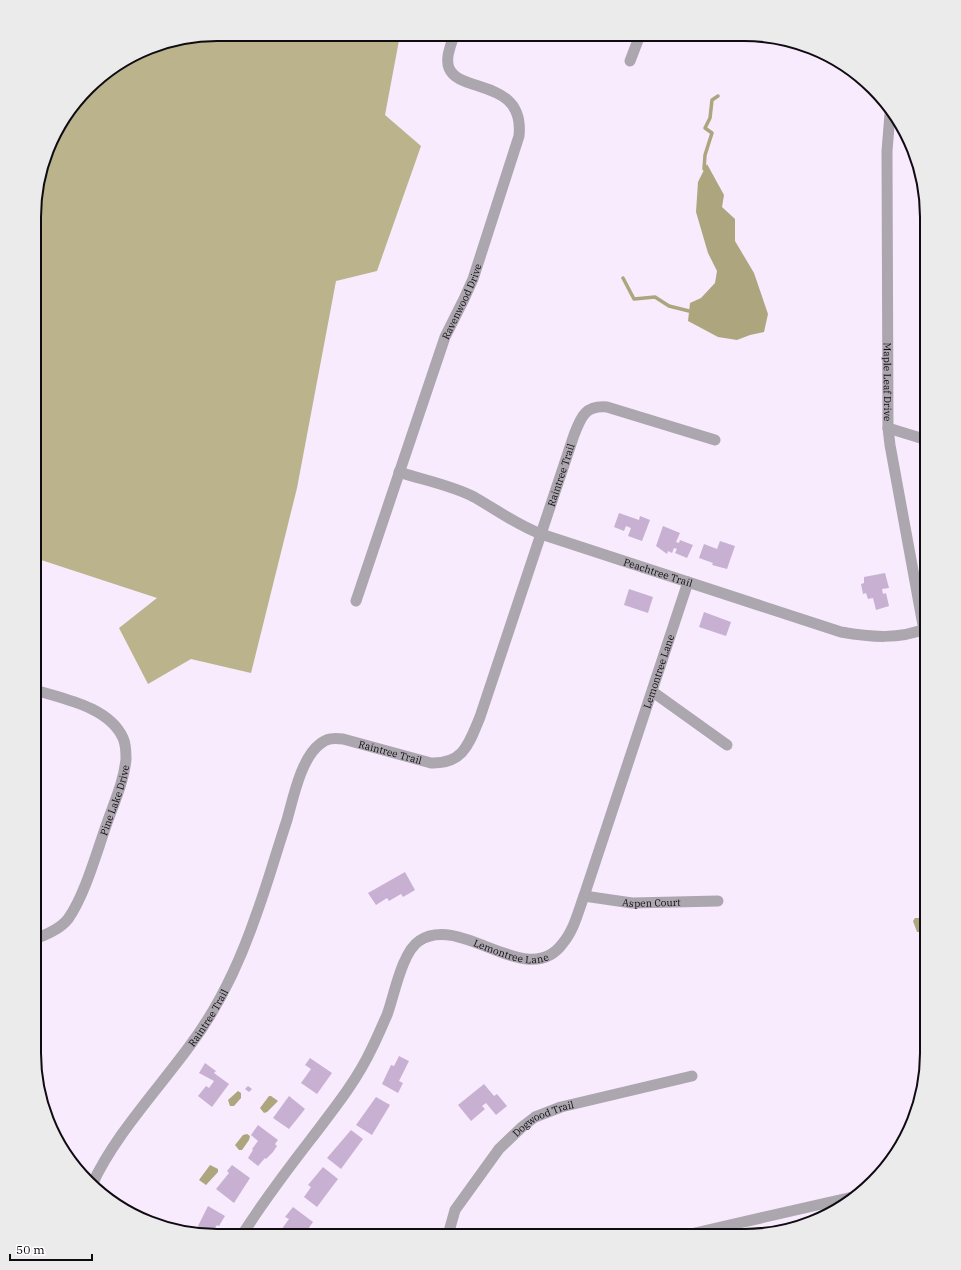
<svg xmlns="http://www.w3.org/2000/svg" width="961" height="1270" font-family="'IBM Plex Serif',serif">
	<rect width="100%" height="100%" fill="#f8ebfd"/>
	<path fill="#bab38c" d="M217 34 400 35 385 115 421 146 377 271 336 281 297 488 251 673 191 659 148 684 119 628 157 598 35 558 36 193 58 126 96 79 158 44Z"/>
	<path fill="#aca57e" d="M707 164 724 195 722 207 735 219V241L754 273 768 314 764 332 750 335 737 340 718 337 688 321 690 303 701 298 715 283 717 271 708 253 696 212 698 182Z
		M915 918H921L920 925 924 929 921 932H917L913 921Z
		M238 1091 241 1093V1098L234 1106H230L228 1100Z
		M269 1096H271L278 1101 267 1112 264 1113 260 1108Z
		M247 1134 250 1136 249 1140 242 1150H239L235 1145 243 1135Z
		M210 1165 218 1169V1172L206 1185 199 1180Z"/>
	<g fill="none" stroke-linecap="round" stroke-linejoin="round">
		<path stroke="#aca57e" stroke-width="3.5" d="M704 169 705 155 712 133 705 128 710 118 712 100 718 96
			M623 278 634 299 655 297 669 306 689 311"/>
	</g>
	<path fill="#c8b0d2" d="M619 513 639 520 640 516 650 520 642 541 628 536 631 528 626 526 624 531 614 527Z
		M663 526 680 533 676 542 679 543 680 540 693 545 687 558 675 553 677 549 674 548 672 553 668 551 667 554 656 546Z
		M720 541 735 546 727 569 712 565 713 563 699 558 704 544 717 549Z
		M885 573 889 588 882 589 883 594 886 593 889 606 876 610 873 598 868 599 866 593 863 594 861 584 864 583V577Z
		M629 589 653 597 648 613 624 605Z
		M704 612 731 622 726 636 699 627Z
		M405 872 415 890 403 897 401 894 389 901 387 898 376 905 368 893Z
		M399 1056 409 1061 399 1081 403 1083 398 1093 382 1084 391 1065 394 1066Z
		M310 1058 332 1073 317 1094 301 1083 311 1069 305 1065Z
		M205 1063 216 1071 214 1073 229 1084 212 1107 198 1096 206 1086 209 1088 214 1081 199 1073Z
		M484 1084 494 1096 497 1094 507 1106 496 1115 486 1103 482 1106 485 1109 471 1121 458 1105Z
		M248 1086 252 1089 249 1092 245 1089Z
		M289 1096 305 1109 289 1129 273 1118Z
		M376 1097 390 1105 372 1135 356 1125Z
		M258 1125 278 1140 275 1144 277 1146 273 1152 266 1159 265 1158 258 1166 248 1158 253 1150 252 1149 258 1141 251 1135Z
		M351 1130 363 1139 341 1169 327 1158Z
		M232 1165 250 1178 234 1203 216 1189 229 1173 227 1171Z
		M323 1167 338 1179 317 1207 304 1197 311 1187 308 1185Z
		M208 1206 225 1216 219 1226 217 1225 215 1228 217 1229 214 1234H204L196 1230Z
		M293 1207 313 1222 304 1235H280L283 1231 281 1230 289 1219 285 1217Z"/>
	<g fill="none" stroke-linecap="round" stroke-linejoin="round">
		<g stroke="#aca7af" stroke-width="11">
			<path d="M630 61 640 35"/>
			<path id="s1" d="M890 114 887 151 888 428 890 445 927 647"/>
			<path d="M888 428 927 440"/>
			<path id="s2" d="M399 472C423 480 451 485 474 497 497 510 517 525 541 534L841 632C870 637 899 640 927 628"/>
			<path id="s3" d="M356 601 445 337 464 299 473 279 519 136C525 78 459 94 449 68 445 58 451 45 454 35"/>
			<path d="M653 692 727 745"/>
			<path id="s4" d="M584 896 632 903 718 901"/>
			<path id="s5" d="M34 939C46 935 60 929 68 919 85 895 97 851 107 823 114 803 124 781 126 759 126 752 126 744 123 738 109 707 64 699 35 690"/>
			<path id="s6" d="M92 1185C113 1137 160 1087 191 1044 220 1005 239 964 255 918 267 886 276 853 287 820 293 799 301 758 320 744 327 738 334 738 343 739L431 763C464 764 469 743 480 717L574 435C581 417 585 405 607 407L715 440"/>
			<path id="s7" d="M242 1235C263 1202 287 1170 311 1139 333 1110 356 1082 372 1048 377 1038 382 1026 387 1015 394 996 402 952 419 941 461 912 528 992 563 943 574 930 578 912 584 896L688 582"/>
			<path id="s8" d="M448 1235 455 1210 499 1149 522 1127 535 1117 561 1107 692 1076"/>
			<path d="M682 1236 857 1196"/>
		</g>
	</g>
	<g text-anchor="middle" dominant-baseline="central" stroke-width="4" stroke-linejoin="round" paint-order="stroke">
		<g font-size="10" fill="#0f0b11" stroke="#fff">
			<text stroke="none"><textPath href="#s3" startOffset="318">Ravenwood Drive</textPath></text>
			<text stroke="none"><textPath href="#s1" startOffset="268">Maple Leaf Drive</textPath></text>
			<text stroke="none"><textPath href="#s6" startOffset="946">Raintree Trail</textPath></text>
			<text stroke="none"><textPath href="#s2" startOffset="279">Peachtree Trail</textPath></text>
			<text stroke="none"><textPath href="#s7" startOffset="789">Lemontree Lane</textPath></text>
			<text stroke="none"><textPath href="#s6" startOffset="575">Raintree Trail</textPath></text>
			<text stroke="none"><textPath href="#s5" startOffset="168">Pine Lake Drive</textPath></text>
			<text stroke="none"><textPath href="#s4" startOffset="68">Aspen Court</textPath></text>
			<text stroke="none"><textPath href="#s7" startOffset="442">Lemontree Lane</textPath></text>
			<text stroke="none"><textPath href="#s6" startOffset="204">Raintree Trail</textPath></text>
			<text stroke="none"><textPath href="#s8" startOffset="156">Dogwood Trail</textPath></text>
		</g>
	</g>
	<path d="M0 0H961V1270H0ZM217 41H744A176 176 0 0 1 920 217V1053A176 176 0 0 1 744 1229H217A176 176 0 0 1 41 1053V217A176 176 0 0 1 217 41Z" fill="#ecebec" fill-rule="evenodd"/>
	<path fill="none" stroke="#0f0b11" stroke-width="2" d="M217 41H744A176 176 0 0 1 920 217V1053A176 176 0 0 1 744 1229H217A176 176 0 0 1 41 1053V217A176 176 0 0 1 217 41Z"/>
	<path d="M10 1254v6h82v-6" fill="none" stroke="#0f0b11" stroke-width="2"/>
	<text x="16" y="1254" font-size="12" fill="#0f0b11" stroke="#ffffff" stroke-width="3" paint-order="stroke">50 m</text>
</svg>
